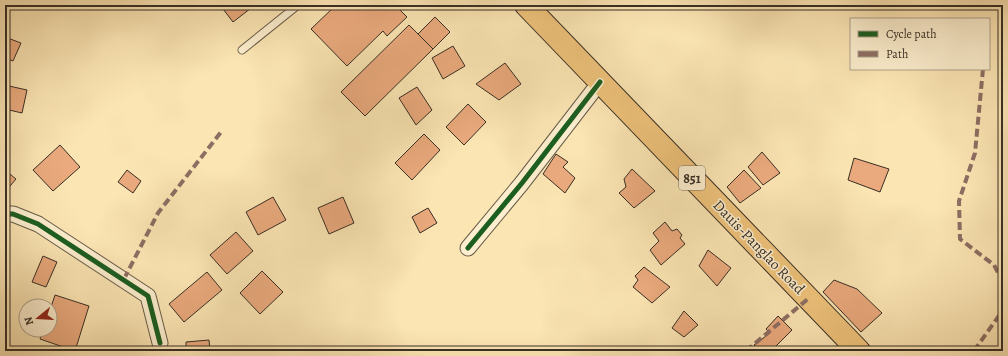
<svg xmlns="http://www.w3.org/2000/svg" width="1008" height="356" font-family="Alegreya,serif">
	<rect width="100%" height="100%" fill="#fbe5b3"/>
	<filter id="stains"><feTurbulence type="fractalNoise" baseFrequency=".005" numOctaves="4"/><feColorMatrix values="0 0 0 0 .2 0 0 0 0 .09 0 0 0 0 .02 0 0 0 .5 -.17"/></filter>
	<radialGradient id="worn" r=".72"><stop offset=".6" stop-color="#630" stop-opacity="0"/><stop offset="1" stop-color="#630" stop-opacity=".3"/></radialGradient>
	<path fill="#eaaa7d" stroke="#382f26" d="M220 5H255L233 22Z
		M336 5H395L407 17 387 36 383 31 347 66 311 29Z
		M435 17 450 32 433 49 418 34Z
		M409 25 433 49 365 116 341 92Z
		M5 37 21 43 13 61 5 58Z
		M453 46 465 66 443 79 432 58Z
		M505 63 521 84 499 100 476 84Z
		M9 86 27 90 22 113 5 109V103Z
		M417 87 432 110 416 125 399 98Z
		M468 104 486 122 464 145 446 127Z
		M424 134 440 150 412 180 395 163Z
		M60 145 80 167 53 191 33 170Z
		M762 152 780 173 763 185 748 167Z
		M556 154 568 162 563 167 575 178 565 193 543 174Z
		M854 158 889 169 880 192 848 180Z
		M632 169 655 191 634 208 619 193 626 187 624 179Z
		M5 170 16 179 5 192Z
		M127 170 141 181 133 193 118 182Z
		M744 170 761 188 740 203 727 187Z
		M273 197 286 220 258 235 246 212Z
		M343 197 354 223 329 234 318 208Z
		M428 208 437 223 420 233 412 217Z
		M665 222 672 231 677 229 682 235 680 238 685 244 661 265 650 250 659 241 653 233Z
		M236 232 253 251 227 274 210 255Z
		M708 250 731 268 717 286 699 266Z
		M43 256 57 262 46 287 32 282Z
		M644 267 670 287 652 303 633 287 638 280 635 276Z
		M262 271 283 292 260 314 240 293Z
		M207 272 222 290 184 322 169 304Z
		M834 280 857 289 882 313 861 332 823 292Z
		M55 295 89 306 75 351 40 339 43 330H50V310Z
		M684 311 698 325 684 337 672 328Z
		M778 316 792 330 771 351H760L754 345 770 333 766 329Z
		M209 340 210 351H186V342Z"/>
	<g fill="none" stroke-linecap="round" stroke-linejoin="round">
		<g stroke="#695c49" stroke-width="9">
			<path id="lane" d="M242 50 298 5"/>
		</g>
		<g stroke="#695c49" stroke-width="17">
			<path id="street" d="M5 214H13L38 224 148 296 160 343
				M468 248 522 183 600 82"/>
		</g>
		<g stroke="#382f26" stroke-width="24">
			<path id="primary" d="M526 5 859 351"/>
		</g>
		<use href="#lane" stroke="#fceece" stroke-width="7"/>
		<use href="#street" stroke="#fceece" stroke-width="15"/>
		<use href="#primary" stroke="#eec27a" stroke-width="22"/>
		<path stroke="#8d6e63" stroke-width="4" stroke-dasharray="8 4" stroke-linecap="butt" d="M983 69 975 153 959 201 960 239 994 265 1003 282
			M124 279 158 213 221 132
			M746 351 809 298
			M974 351 1003 310"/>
		<g stroke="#fceece" stroke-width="8">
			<path id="cycleway" d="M5 214H13L38 224 148 296 160 343
				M468 248 522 183 600 82"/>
		</g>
		<use href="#cycleway" stroke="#1b5e20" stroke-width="5"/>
	</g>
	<g text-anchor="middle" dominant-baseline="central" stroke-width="3" stroke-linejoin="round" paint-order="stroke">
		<rect fill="#fceece" stroke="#736858" stroke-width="1" x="679" y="166" width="26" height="24" rx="3"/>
		<g font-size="14" font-weight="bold" fill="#382f26">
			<text x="692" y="178">851</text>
		</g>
		<g font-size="15" fill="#382f26" stroke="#fceece">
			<text transform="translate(759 247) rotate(46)">Dauis-Panglao Road</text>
		</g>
	</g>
	<rect width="1008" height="356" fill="none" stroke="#fbe5b3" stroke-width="20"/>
	<rect x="6" y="6" width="996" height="344" fill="none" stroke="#382f26" stroke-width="2"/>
	<rect x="10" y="10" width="988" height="336" fill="none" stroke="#382f26"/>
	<rect x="850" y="18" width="140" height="52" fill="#fceece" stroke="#aea28b"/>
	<rect x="858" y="31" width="20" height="6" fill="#1b5e20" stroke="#aea28b"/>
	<text x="886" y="38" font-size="12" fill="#382f26">Cycle path</text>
	<rect x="858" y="51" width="20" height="6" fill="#8d6e63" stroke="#aea28b"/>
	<text x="886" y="58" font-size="12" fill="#382f26">Path</text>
	<g transform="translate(38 318) rotate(252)"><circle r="19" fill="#fceece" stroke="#aea28b"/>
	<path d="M0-3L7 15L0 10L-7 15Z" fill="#8f2418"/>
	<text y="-6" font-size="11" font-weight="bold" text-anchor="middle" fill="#382f26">N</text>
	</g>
	<rect width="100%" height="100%" filter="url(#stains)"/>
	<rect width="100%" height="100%" fill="url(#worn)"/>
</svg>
